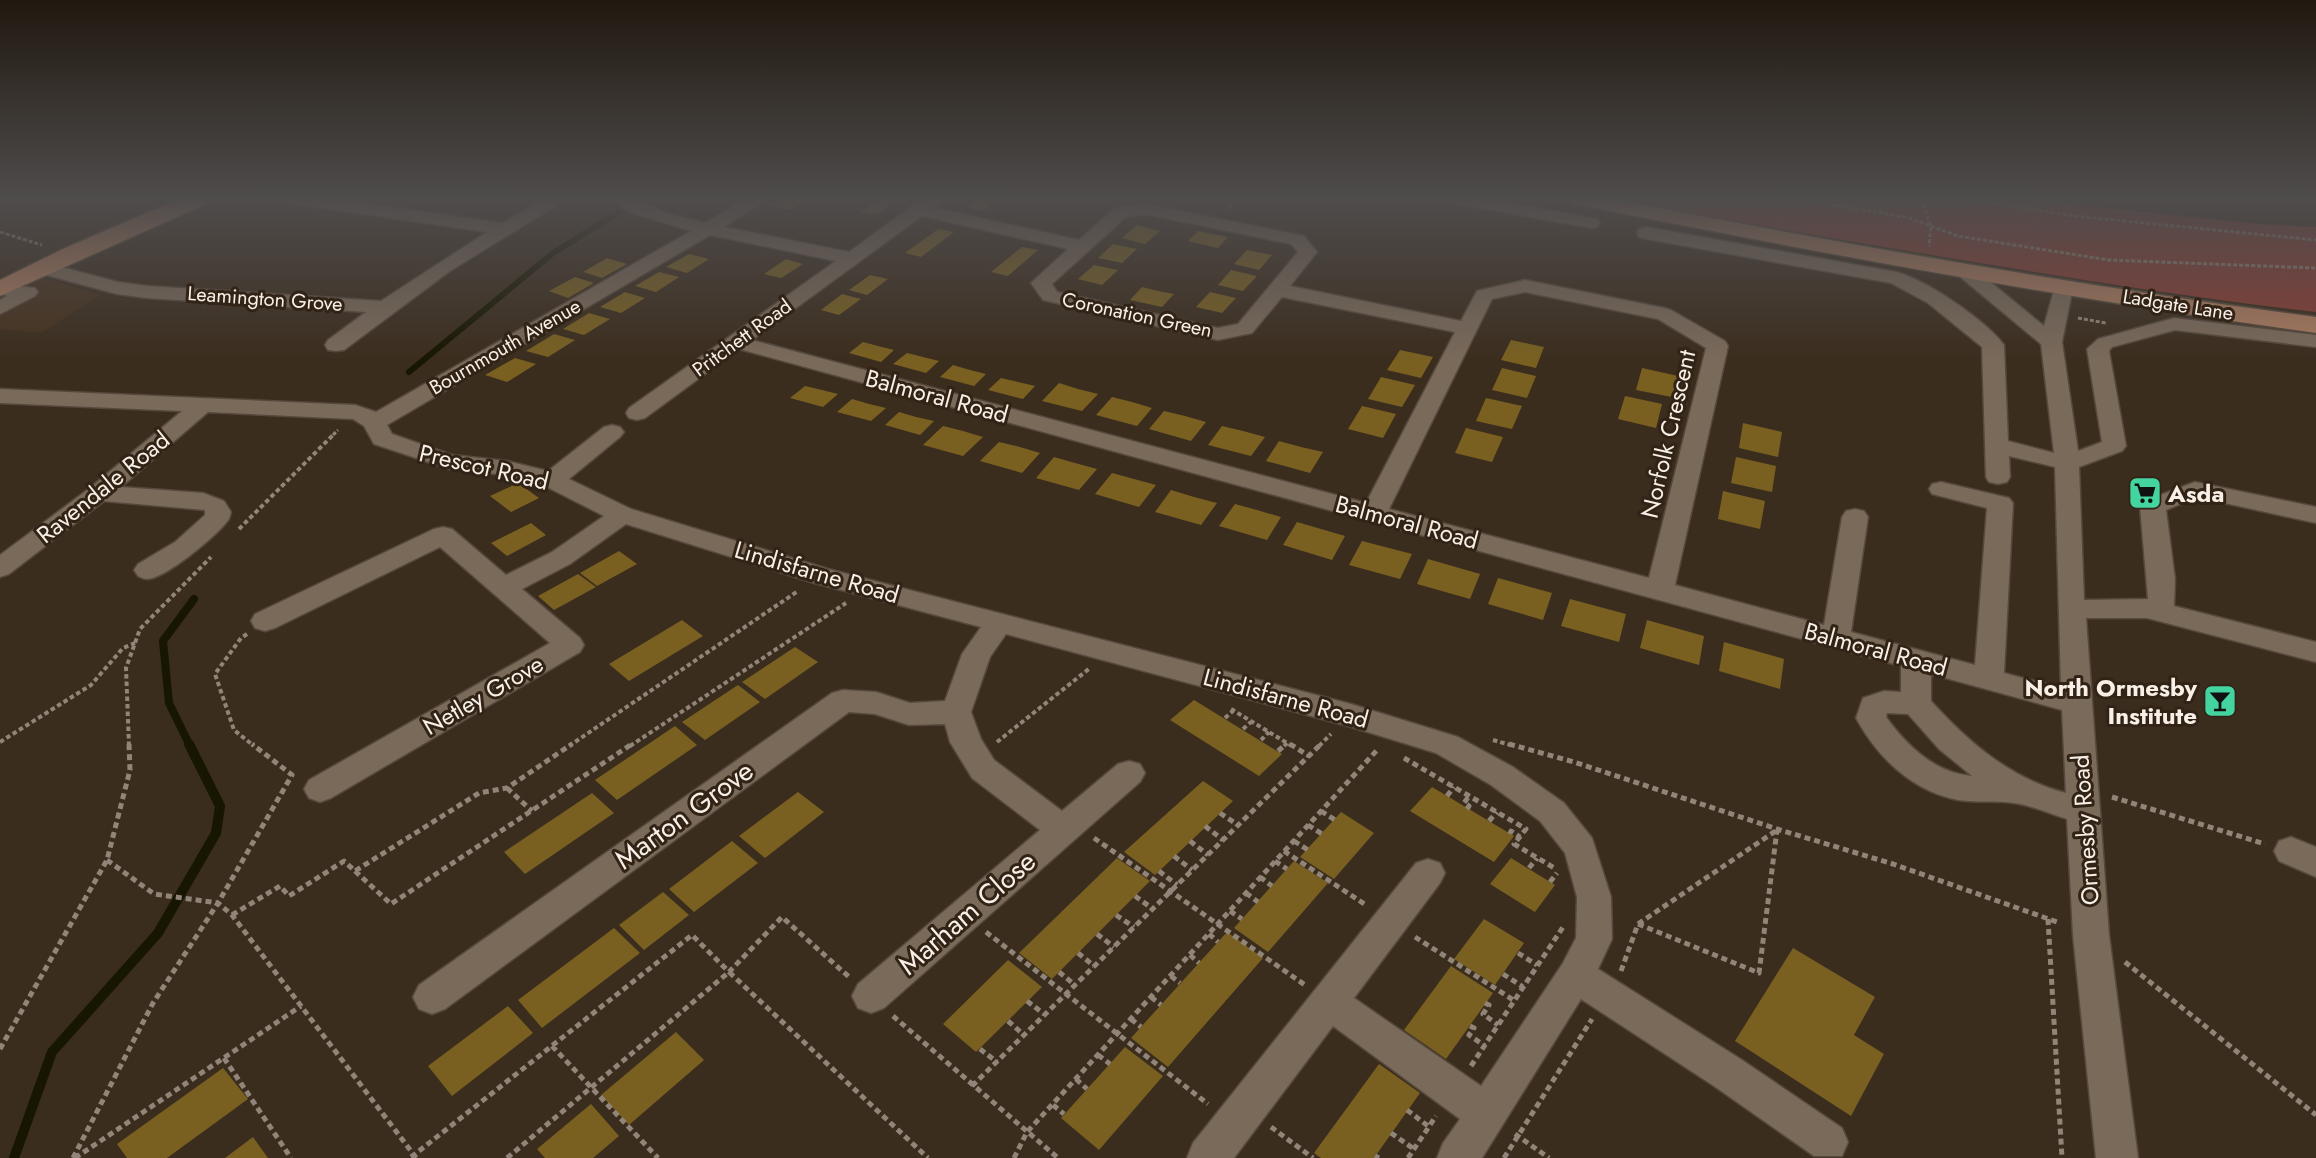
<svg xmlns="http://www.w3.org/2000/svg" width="2316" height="1158" font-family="Jost,sans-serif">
	<rect width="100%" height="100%" fill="#3b2d1e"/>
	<path fill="#45321e" d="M42 277 100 295 41 333 0 329V302Z"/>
	<path fill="#893c34" d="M1624 199H2022L2258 224 2316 227V312C2183 297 2052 275 1920 253 1821 236 1722 220 1624 199Z"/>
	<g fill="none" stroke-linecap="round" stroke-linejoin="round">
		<path stroke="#171600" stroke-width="6" d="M409 372 553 253 640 199"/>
		<path stroke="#171600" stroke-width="8" d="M190 746 169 703 163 641 194 599"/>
		<path stroke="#171600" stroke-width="10" d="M14 1158 52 1052 158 933 216 833 220 806 189 744"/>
	</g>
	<path fill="#796021" d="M781 199H808L790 210 770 205Z
		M879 199H899L876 215 860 212Z
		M978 199H998L982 211 967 207Z
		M1137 225 1160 231 1145 244 1122 238Z
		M938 229 954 232 921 257 905 253Z
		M1198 231 1228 237 1218 248 1188 241Z
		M1113 244 1137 249 1122 263 1098 258Z
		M1022 247 1038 250 1008 276 991 272Z
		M1247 250 1272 255 1259 270 1234 264Z
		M689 254 709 259 687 273 666 267Z
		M607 258 627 264 602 278 583 272Z
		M786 259 803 264 781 278 764 274Z
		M1094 265 1118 270 1102 285 1078 279Z
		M1231 270 1257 276 1243 291 1218 285Z
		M659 272 679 277 656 292 635 286Z
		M870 275 888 279 867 295 849 290Z
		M575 277 594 283 568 298 549 291Z
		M1142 287 1158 291 1174 294 1162 307 1130 300Z
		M625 292 645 298 621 313 600 307Z
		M1210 292 1236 298 1222 313 1196 307Z
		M842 294 861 299 839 315 821 310Z
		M589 313 610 319 584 335 563 329Z
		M554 334 575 340 548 357 526 351Z
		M1511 340 1544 347 1536 368 1501 360Z
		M863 342 878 346 894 350 881 362 849 353Z
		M1400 350 1433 357 1421 378 1387 370Z
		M907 353 939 361 926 373 893 364Z
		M515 358 536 364 507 382 485 375Z
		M953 365 970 370 986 374 974 386 940 377Z
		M1502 368 1536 376 1527 398 1492 390Z
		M1642 368 1678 376 1672 397 1636 390Z
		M1381 377 1415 385 1402 407 1368 399Z
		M1001 378 1035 386 1023 399 988 390Z
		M1059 383 1078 389 1098 394 1082 411 1042 401Z
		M805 386 822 390 838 394 823 407 790 398Z
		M1625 396 1662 404 1656 428 1618 419Z
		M1112 397 1132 402 1152 408 1137 426 1096 415Z
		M1486 398 1522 406 1512 429 1476 421Z
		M852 399 869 404 886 408 871 421 837 412Z
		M1362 406 1396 414 1383 438 1348 429Z
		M1164 411 1185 416 1206 422 1191 441 1149 429Z
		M899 412 916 417 934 421 920 435 885 425Z
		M1743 423 1782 432 1778 457 1739 448Z
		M943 426 963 431 983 437 963 456 923 445Z
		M1222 426 1243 431 1265 437 1251 456 1208 445Z
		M1466 428 1503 437 1492 462 1455 453Z
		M1279 441 1301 447 1323 452 1310 473 1266 461Z
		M999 442 1020 447 1040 453 1022 473 980 461Z
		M1054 457 1075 463 1097 469 1079 490 1036 478Z
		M1736 457 1776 466 1772 492 1731 483Z
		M1112 473 1156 485 1139 507 1095 494Z
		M518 483 539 498 511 512 490 496Z
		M1171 490 1194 497 1217 503 1201 525 1155 512Z
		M1723 491 1765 501 1760 529 1718 519Z
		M1235 504 1257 510 1281 517 1267 540 1219 526Z
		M1297 522 1345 536 1332 560 1283 545Z
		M531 523 546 535 507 556 491 543Z
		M1362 541 1412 554 1400 579 1349 565Z
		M619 551 637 564 597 586 580 573Z
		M1428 559 1480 574 1470 599 1417 584Z
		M578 574 596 587 554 610 538 596Z
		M1498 578 1552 593 1543 620 1488 604Z
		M1570 599 1626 614 1619 642 1561 626Z
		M682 620 703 636 629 681 609 664Z
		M1647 620 1704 636 1699 665 1640 648Z
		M1724 642 1784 659 1780 689 1719 671Z
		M795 647 818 662 765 699 742 682Z
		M738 685 760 702 705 740 682 722Z
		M1194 700 1246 732 1282 754 1259 776 1170 720Z
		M675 726 697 745 617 800 595 780Z
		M1203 781 1233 801 1155 875 1124 852Z
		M1432 787 1514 836 1494 862 1410 811Z
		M798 792 824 812 765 858 739 836Z
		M592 793 614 813 525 874 504 852Z
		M1341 812 1374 833 1334 879 1300 857Z
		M732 841 758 863 694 912 669 889Z
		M1117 858 1150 881 1052 979 1019 953Z
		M1511 858 1555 885 1535 912 1490 884Z
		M1294 861 1328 883 1268 952 1234 928Z
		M663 892 689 915 644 950 619 925Z
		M1484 919 1524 943 1495 985 1454 959Z
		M614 928 640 953 542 1028 518 1000Z
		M1227 932 1263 958 1168 1067 1131 1038Z
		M1793 948 1875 997 1854 1035 1884 1054 1851 1116 1735 1041Z
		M1008 960 1042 987 976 1052 943 1024Z
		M1451 966 1493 993 1446 1059 1404 1030Z
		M508 1006 533 1033 452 1096 428 1066Z
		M676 1032 704 1060 629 1125 601 1095Z
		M1125 1047 1163 1076 1099 1150 1061 1118Z
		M1379 1064 1420 1093 1374 1158H1321L1314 1153Z
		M223 1068 248 1099 167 1158H127L117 1144Z
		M591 1104 619 1136 593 1158H545L537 1149Z
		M253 1137 268 1158H225Z"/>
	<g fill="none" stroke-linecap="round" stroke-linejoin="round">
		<g stroke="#55493d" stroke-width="3">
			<path id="minor" d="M285 199H333L502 223 545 199H567L450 271 344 350 336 351 328 350 325 345 328 340 366 312 147 298 117 294 35 272 32 268 35 264 42 262 118 282 147 286 381 301 487 232 294 204 288 203Z
				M612 199H634L666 213 705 223 746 199H768L724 227 849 252 922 199H943L934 208 1079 240 1115 208 1145 204 1304 236 1317 252 1290 286 1461 321 1477 291 1525 280 1664 308 1671 310 1725 341 1728 346 1675 585 1824 625 1842 517 1846 511 1855 509 1864 511 1868 517 1851 632 1975 665 1987 508 1932 494 1929 489 1932 484 1941 482 2009 498 2013 503 2004 673 2061 688 2055 467 2009 456 2010 477 2007 482 1998 484 1989 482 1986 477 1982 347 1928 303 1891 283 1646 239 1639 237 1637 233 1639 229 1646 227 1896 272C1925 279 1987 321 2004 345L2008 441 2054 453 2041 344 1958 275 1955 271 1958 267H1972L2044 326 2056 283H2070L2073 287 2062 342 2078 451 2102 442 2087 349 2098 339 2174 318 2316 335V347L2175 330 2112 347 2109 351 2126 446 2122 451 2079 467 2084 600 2148 599 2141 518 2140 506 2144 501 2195 482 2316 507V523L2197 497 2166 510 2175 579 2174 606 2316 642V662L2147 618H2086L2109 935 2138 1158H2096L2073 935 2067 819C2050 814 2031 805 2014 803 1995 800 1977 803 1958 800 1912 791 1878 758 1856 718L1863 698 1884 691 1901 692V666L739 349 645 418 637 420 629 418 626 413 629 408 836 261 710 235 387 425 392 434 452 455 507 461 548 471 604 427 612 425 620 427 624 432 620 437 569 479 631 509 828 569 1351 704 1458 737 1513 767 1564 803 1592 838 1611 897 1612 939 1598 969 1742 1060 1842 1128 1848 1142 1842 1156H1814L1714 1086 1581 999 1482 1158H1437L1443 1143 1460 1119 1333 1026 1234 1158H1187L1193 1143 1416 863 1428 859 1440 863 1445 873 1440 883 1354 998 1481 1086 1563 963 1576 938 1577 897 1565 853 1540 821 1491 785 1436 753 1348 726 1006 634 990 657 971 712 981 739 994 760 1062 811 1118 764 1129 761 1140 764 1145 773 1140 782 884 1008 871 1013 858 1008 852 996 858 984 1040 830 972 778 950 742 945 724 909 725 875 714 849 712 445 1009 432 1014 419 1009 413 997 419 985 832 693 843 690 876 692 910 703 945 701 962 654 981 627 811 582 626 524 570 564 522 589 580 638 584 645 580 652 331 798 320 802 309 798 304 789 309 780 550 643 440 547 275 628 265 631 255 628 251 621 255 614 434 529 443 527 452 529 506 575 552 552 604 516 543 485 506 475 449 469 374 444 364 426 353 419 208 412 121 487 203 493 224 501 231 512 229 519C218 535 165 579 147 579 143 579 141 577 138 576L134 570 138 564 175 542 205 515V510L104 501 9 574 0 577V555L90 488 182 411 0 403V389L355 405 376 412 691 231 629 212ZM1145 214 1291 244 1298 252 1238 324 1218 328 1057 292 1052 284 1126 217ZM922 216 1068 249 1031 283 1043 300 1218 340 1252 333 1282 297 1455 332 1366 503 752 340ZM1525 292 1658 319 1706 348 1649 578 1389 509 1492 299ZM1931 674 2062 710 2066 793C2011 779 1968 742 1931 701ZM1887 713 1908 714 1939 749 1972 776C1935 773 1907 746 1886 717Z
				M1449 199H1489L1591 218 1597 219 1600 223 1597 227 1591 228 1458 204 1452 203Z
				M0 284 35 288 38 292 35 296 0 314V300L7 296 0 294Z
				M2291 837 2316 847V877L2279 861 2274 851 2279 841Z"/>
		</g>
		<g stroke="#55493d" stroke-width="3">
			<path id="major" d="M179 199H209L206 204 0 296V280L63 249Z
				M1569 199H1614C1847 245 2081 286 2316 317V333C2069 299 1824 254 1580 205L1572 204Z"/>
		</g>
		<path stroke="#908578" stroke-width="3" stroke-dasharray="4 2" stroke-linecap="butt" d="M1802 199 1909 218 1958 236 2109 260 2316 268
			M1921 199 1931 226 1929 246
			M1968 199 2074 216 2316 240
			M1229 208 1236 199
			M0 232 42 245
			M2078 318 2106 323
			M333 435 338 430"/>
		<path stroke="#908578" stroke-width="4" stroke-dasharray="4.5 3" stroke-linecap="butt" d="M239 529 335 433
			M247 634 241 638 215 674 234 730 254 746
			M1231 709 1292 746
			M1225 718 1233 711
			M1243 729 1251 722
			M1261 740 1269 732
			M1493 740 1514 746
			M0 742 91 685 123 648 135 643
			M997 742 1090 668
			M129 746 126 668 140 629 211 557
			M569 746 798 591
			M630 746 846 603
			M1284 746 1287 743
			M1319 746 1331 734"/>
		<path stroke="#908578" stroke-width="5" stroke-dasharray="6 4" stroke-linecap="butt" d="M1290 744 1309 756
			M1509 744 1574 762 1777 829 1893 864 2060 923
			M1278 751 1286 744
			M1404 758 1526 829 1514 844 1556 869
			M507 788 532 811
			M1447 796 1454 787
			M2112 797 2265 844
			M1467 809 1469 806 1464 803 1469 796
			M1321 811 1335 820
			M1220 813 1238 825
			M1489 821 1497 812
			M1308 825 1322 834
			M1205 826 1223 840
			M1510 834 1511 831 1520 837
			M1094 838 1305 985
			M1190 841 1208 855
			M1294 841 1308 850
			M1284 851 1366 905
			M1174 856 1192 870
			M107 860 154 894 218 903 232 915 414 1155 409 1158
			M1275 861 1287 869
			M1529 868 1537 858
			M355 871 391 904 632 744
			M1159 871 1177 885
			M1260 877 1272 886
			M1550 882 1557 873
			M1246 893 1258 902
			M1135 896 1153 909
			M1230 911 1242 919
			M232 915 280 886 289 896 344 861 355 871 479 793 507 788 572 744
			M1116 915 1134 927
			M2048 919 2062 1158
			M1638 924 1759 973 1777 830
			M986 932 1208 1104
			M1097 934 1114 947
			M1209 934 1218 942
			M1415 937 1515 1001
			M1078 953 1094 966
			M1518 953 1537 965
			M1190 955 1199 963
			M2125 962 2316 1115
			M1621 971 1638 924 1777 830
			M1059 972 1075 985
			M1503 974 1523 987
			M1171 976 1180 983
			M1151 997 1161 1005
			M1027 1001 1044 1014
			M1485 1003 1489 1005 1483 1014 1498 1025
			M893 1016 1058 1158
			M1131 1019 1141 1027
			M1008 1021 1024 1035
			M1470 1026 1474 1028 1469 1035 1485 1046
			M552 1046 658 1158
			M0 1049 107 860 130 770 129 744
			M980 1049 997 1062
			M1098 1055 1110 1064
			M224 1058 291 1158
			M1471 1066 1563 927
			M1076 1079 1087 1089
			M972 1086 1321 744
			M1053 1105 1064 1114
			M1407 1110 1428 1126
			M1271 1127 1313 1158
			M1391 1133 1414 1149
			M1515 1134 1549 1158
			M1375 1156 1379 1158
			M73 1158 153 1003 218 903 292 775 252 744
			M75 1158 301 1006
			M416 1158 414 1155 692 935 729 972 782 917 849 977
			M507 1158 729 972 928 1158
			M1014 1158 1027 1132 1378 749
			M1408 1158 1436 1116
			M1504 1158 1592 1019"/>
		<use href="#minor" fill="#7a6a5a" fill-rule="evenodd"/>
		<use href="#major" fill="#ab7b5f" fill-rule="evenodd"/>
	</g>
	<linearGradient id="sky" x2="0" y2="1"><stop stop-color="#201910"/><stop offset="0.55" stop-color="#4f4c4c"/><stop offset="1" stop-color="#4f4c4c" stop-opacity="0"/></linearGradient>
	<rect width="2316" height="361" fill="url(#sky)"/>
	<defs>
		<g id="supermarket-square" transform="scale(1.725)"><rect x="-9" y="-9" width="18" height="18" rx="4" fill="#43d4a0" stroke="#312315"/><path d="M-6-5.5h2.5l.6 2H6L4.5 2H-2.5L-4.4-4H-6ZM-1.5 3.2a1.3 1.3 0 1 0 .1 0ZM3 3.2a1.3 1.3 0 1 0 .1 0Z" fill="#111"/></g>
		<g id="bar-square" transform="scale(1.725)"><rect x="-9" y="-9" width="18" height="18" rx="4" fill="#43d4a0" stroke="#312315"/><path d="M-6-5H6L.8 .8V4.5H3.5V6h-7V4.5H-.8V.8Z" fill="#111"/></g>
	</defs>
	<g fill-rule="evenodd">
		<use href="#supermarket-square" x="2145" y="493"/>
		<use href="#bar-square" x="2220" y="701"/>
	</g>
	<g text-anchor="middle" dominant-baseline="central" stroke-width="6" stroke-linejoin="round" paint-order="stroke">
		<g font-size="20" fill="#f8efe6" stroke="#312315">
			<text transform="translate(265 299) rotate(4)">Leamington Grove</text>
			<text transform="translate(2178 305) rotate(9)">Ladgate Lane</text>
			<text transform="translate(1137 315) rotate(12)">Coronation Green</text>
			<text transform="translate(742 338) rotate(-36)">Pritchett Road</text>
			<text transform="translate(505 347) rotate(-30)">Bournmouth Avenue</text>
		</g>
		<g font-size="24" fill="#f8efe6" stroke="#312315">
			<text transform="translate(937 396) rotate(15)">Balmoral Road</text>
			<text transform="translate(1668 434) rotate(-77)">Norfolk Crescent</text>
			<text transform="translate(484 467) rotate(13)">Prescot Road</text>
			<text transform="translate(103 487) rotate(-39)">Ravendale Road</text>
			<text transform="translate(1407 522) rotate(15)">Balmoral Road</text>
			<text transform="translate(817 572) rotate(16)">Lindisfarne Road</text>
			<text transform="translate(1876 649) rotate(15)">Balmoral Road</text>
			<text transform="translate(483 695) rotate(-30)">Netley Grove</text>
			<text transform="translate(1286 698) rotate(15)">Lindisfarne Road</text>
			<text transform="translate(2085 830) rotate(-94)">Ormesby Road</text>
		</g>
		<g font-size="24" font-weight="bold" fill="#f8efe6" stroke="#312315" text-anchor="start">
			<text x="2168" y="493">Asda</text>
			<text x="2197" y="687" text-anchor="end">North Ormesby<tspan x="2197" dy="28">Institute</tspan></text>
		</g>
		<g font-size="28" fill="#f8efe6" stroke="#312315">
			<text transform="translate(684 815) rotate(-36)">Marton Grove</text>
			<text transform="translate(967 913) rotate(-41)">Marham Close</text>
		</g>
	</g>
</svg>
